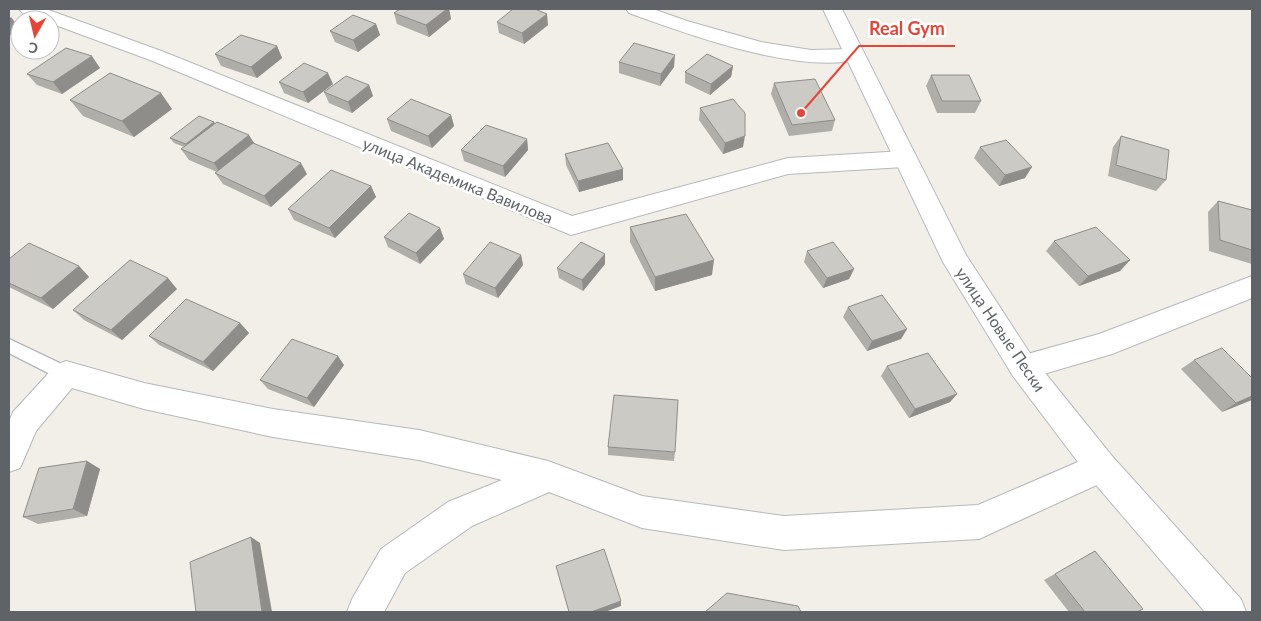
<svg xmlns="http://www.w3.org/2000/svg" width="1261" height="621" font-family="Lato,sans-serif">
	<rect width="100%" height="100%" fill="#f1efe8"/>
	<g fill="none" stroke-linecap="round" stroke-linejoin="round">
		<g stroke="#b5b8bc" stroke-width="3">
			<path id="service" d="M9 339 72 369 74 374 72 379 66 381 60 379 9 353Z"/>
		</g>
		<g stroke="#b5b8bc" stroke-width="2">
			<path id="minor" d="M19 9H46L164 52 572 216 788 158 904 151 912 153 916 159 912 165 904 167 788 174 571 235 150 60 50 23V20C40 20 25 18 19 9Z
				M626 9H653L687 21 761 42 811 50 854 49 861 51 864 55 861 59C798 75 690 35 629 13Z
				M1252 276V298L1112 354 1023 380 1013 376 1008 367 1013 358 1099 334Z
				M66 361 144 383 273 409 419 430 548 461 642 496 784 516 978 505 1101 452 1112 456 1117 467 1112 478 979 539 784 550 642 528 549 492 472 526 405 573 384 612H347L352 599 381 549 448 502 502 480 419 460 273 437 144 409 72 388 36 431 20 468 9 472V422L13 412 56 365Z"/>
		</g>
		<g stroke="#b6babf" stroke-width="2">
			<path id="secondary" d="M823 9H842L966 255 1033 358 1112 456 1241 599 1246 612H1205L1090 478 1013 376 943 262Z"/>
		</g>
		<use href="#service" fill="#fff" fill-rule="evenodd"/>
		<use href="#minor" fill="#fff" fill-rule="evenodd"/>
		<use href="#secondary" fill="#fff" fill-rule="evenodd"/>
	</g>
	<path fill="#afaea9" d="M400 9H449L451 19 429 37 397 24 394 13Z
		M497 22 548 25 524 44 499 33Z
		M376 24 380 35 358 52 335 42 330 31Z
		M277 46 282 58 257 78 221 66 215 54Z
		M619 62 674 67 660 86 619 73Z
		M733 66 731 77 710 95 685 83V72Z
		M100 68 62 94 37 85 27 74Z
		M931 75 981 101 975 113H937L926 86Z
		M279 82 333 84 308 103 284 93Z
		M774 83 835 120 832 131 789 136 771 94Z
		M369 85 373 96 352 113 329 103 324 92Z
		M70 100 172 109 134 137 83 116Z
		M700 108 743 147 723 154 699 120Z
		M451 115 454 126 432 148 391 131 387 119Z
		M214 122 215 123 254 143 307 174 271 207 223 184 215 173 217 172 189 160 181 149 184 147 174 143 170 138Z
		M1121 136 1166 180 1156 191 1108 176 1113 147Z
		M527 139 528 150 505 177 464 161 461 150Z
		M980 147 1025 178 999 186 974 158Z
		M565 154 623 180 579 192 566 165Z
		M371 186 376 197 335 238 294 220 288 209Z
		M1218 201 1252 210V264L1209 251 1208 212Z
		M630 227 712 275 655 291 630 242Z
		M440 228 444 239 420 264 388 247 384 237Z
		M1054 241 1130 260 1120 271 1079 286 1046 251Z
		M807 251 854 269 849 279 823 288 804 262Z
		M521 255 523 265 498 298 466 284 463 274Z
		M9 259 79 266 89 277 53 309 9 287Z
		M605 264 583 291 559 278 557 268Z
		M177 289 122 340 84 320 73 310Z
		M848 307 907 329 901 339 867 351 843 317Z
		M240 323 249 333 213 371 159 345 149 336Z
		M1194 360 1252 399 1222 412 1181 369Z
		M344 365 314 407 268 389 260 380Z
		M887 366 957 394 950 402 909 418 881 376Z
		M608 447 675 452 674 461 608 455Z
		M87 461 100 469 87 516 38 524 23 517Z
		M1095 551 1137 612H1069L1044 580Z"/>
	<path fill="#8f8d8a" d="M447 9H449L451 19 429 37 426 25Z
		M547 14 548 25 524 44 522 33Z
		M11 17 20 29 9 36V19Z
		M376 24 380 35 358 52 353 40Z
		M277 46 282 58 257 78 251 67Z
		M675 55 674 67 660 86 661 74Z
		M92 56 100 68 62 94 53 82Z
		M733 66 731 77 710 95 711 84Z
		M328 73 333 84 308 103 303 92Z
		M369 85 373 96 352 113 348 102Z
		M161 93 172 109 134 137 122 121Z
		M451 115 454 126 432 148 428 136Z
		M214 122 218 128 190 150 186 144Z
		M249 135 256 146 221 175 214 163Z
		M745 136 743 147 723 154 725 143Z
		M527 139 528 150 505 177 503 166Z
		M301 163 307 174 271 207 264 196Z
		M1032 167 1025 178 999 186 1005 175Z
		M623 169V180L579 192 578 181Z
		M371 186 376 197 335 238 329 228Z
		M440 228 444 239 420 264 416 253Z
		M605 254V264L583 291 582 280Z
		M521 255 523 265 498 298 495 288Z
		M714 260 712 275 655 291V277Z
		M1130 260 1120 271 1079 286 1088 276Z
		M79 266 89 277 53 309 41 298Z
		M854 269 849 279 823 288 827 278Z
		M168 278 177 289 122 340 111 330Z
		M240 323 249 333 213 371 203 362Z
		M907 329 901 339 867 351 872 341Z
		M338 356 344 365 314 407 307 398Z
		M957 394 950 402 909 418 915 409Z
		M1252 396V400L1222 412 1236 403Z
		M87 461 100 469 87 516 73 509Z
		M251 537 260 543 272 612H262Z
		M621 601V606L605 612H591Z"/>
	<path fill="#cccac5" stroke="#8f8d8a" d="M400 9H447L426 25 394 13Z
		M513 9H535L547 14 522 33 497 22Z
		M353 15 376 24 353 40 330 31Z
		M241 35 277 46 251 67 215 54Z
		M634 43 675 55 661 74 619 62Z
		M66 48 92 56 53 82 27 74Z
		M707 54 733 66 711 84 685 72Z
		M304 63 328 73 303 92 279 82Z
		M110 73 161 93 122 121 70 100Z
		M931 75H969L981 101H942Z
		M346 76 369 85 348 102 324 92Z
		M815 79 835 120 792 125 774 83Z
		M411 99 451 115 428 136 387 119Z
		M733 99 745 113V136L725 143 700 108Z
		M199 116 214 122 186 144 170 138Z
		M217 122 249 135 214 163 181 149Z
		M486 125 527 139 503 166 461 150Z
		M1121 136 1169 150 1166 180 1116 165Z
		M1006 140 1032 167 1005 175 980 147Z
		M253 143 301 163 264 196 215 173Z
		M608 143 623 169 578 181 565 154Z
		M331 170 371 186 329 228 288 209Z
		M1218 201 1252 210V250L1220 240Z
		M409 213 440 228 416 253 384 237Z
		M686 214 714 260 655 277 630 227Z
		M1096 227 1130 260 1088 276 1054 241Z
		M490 242 521 255 495 288 463 274Z
		M581 242 605 254 582 280 557 268Z
		M833 242 854 269 827 278 807 251Z
		M29 243 79 266 41 298 9 283V259Z
		M130 260 168 278 111 330 73 310Z
		M882 295 907 329 872 341 848 307Z
		M186 299 240 323 203 362 149 336Z
		M292 339 338 356 307 398 260 380Z
		M1222 348 1252 378V396L1236 403 1194 360Z
		M928 353 957 394 915 409 887 366Z
		M614 395 678 400 675 452 608 447Z
		M87 461 73 509 23 517 39 468Z
		M251 537 262 612H196L190 562Z
		M604 549 621 601 591 612H569L556 566Z
		M1095 551 1143 609 1137 612H1085L1055 574Z
		M727 593 798 606 801 612H705Z"/>
	<g text-anchor="middle" dominant-baseline="central" stroke-width="5" stroke-linejoin="round" paint-order="stroke">
		<g font-size="16" fill="#5f6368" stroke="#fff">
			<text transform="translate(458 180) rotate(22)">улица Академика Вавилова</text>
			<text transform="translate(1001 329) rotate(56)">улица Новые Пески</text>
		</g>
	</g>
	<path fill="none" stroke="#ea4335" stroke-width="2" d="M801 113L859 46H955"/>
	<circle fill="#ea4335" stroke="#fff" stroke-width="2" cx="801" cy="113" r="5"/>
	<g font-size="18" text-anchor="middle" font-weight="bold" fill="#ea4335" stroke="#fff" stroke-width="5" stroke-linejoin="round" paint-order="stroke">
		<text x="907" y="35">Real Gym</text>
	</g>
	<rect width="1261" height="621" fill="none" stroke="#5f6368" stroke-width="20"/>
	<g transform="translate(35 35) rotate(188)"><circle r="24" fill="#ffffff" stroke="#bfc1c3"/>
	<path d="M0-4L9 19L0 12L-9 19Z" fill="#ea4335"/>
	<text y="-8" font-size="14" font-weight="bold" text-anchor="middle" fill="#5f6368">С</text>
	</g>
</svg>
